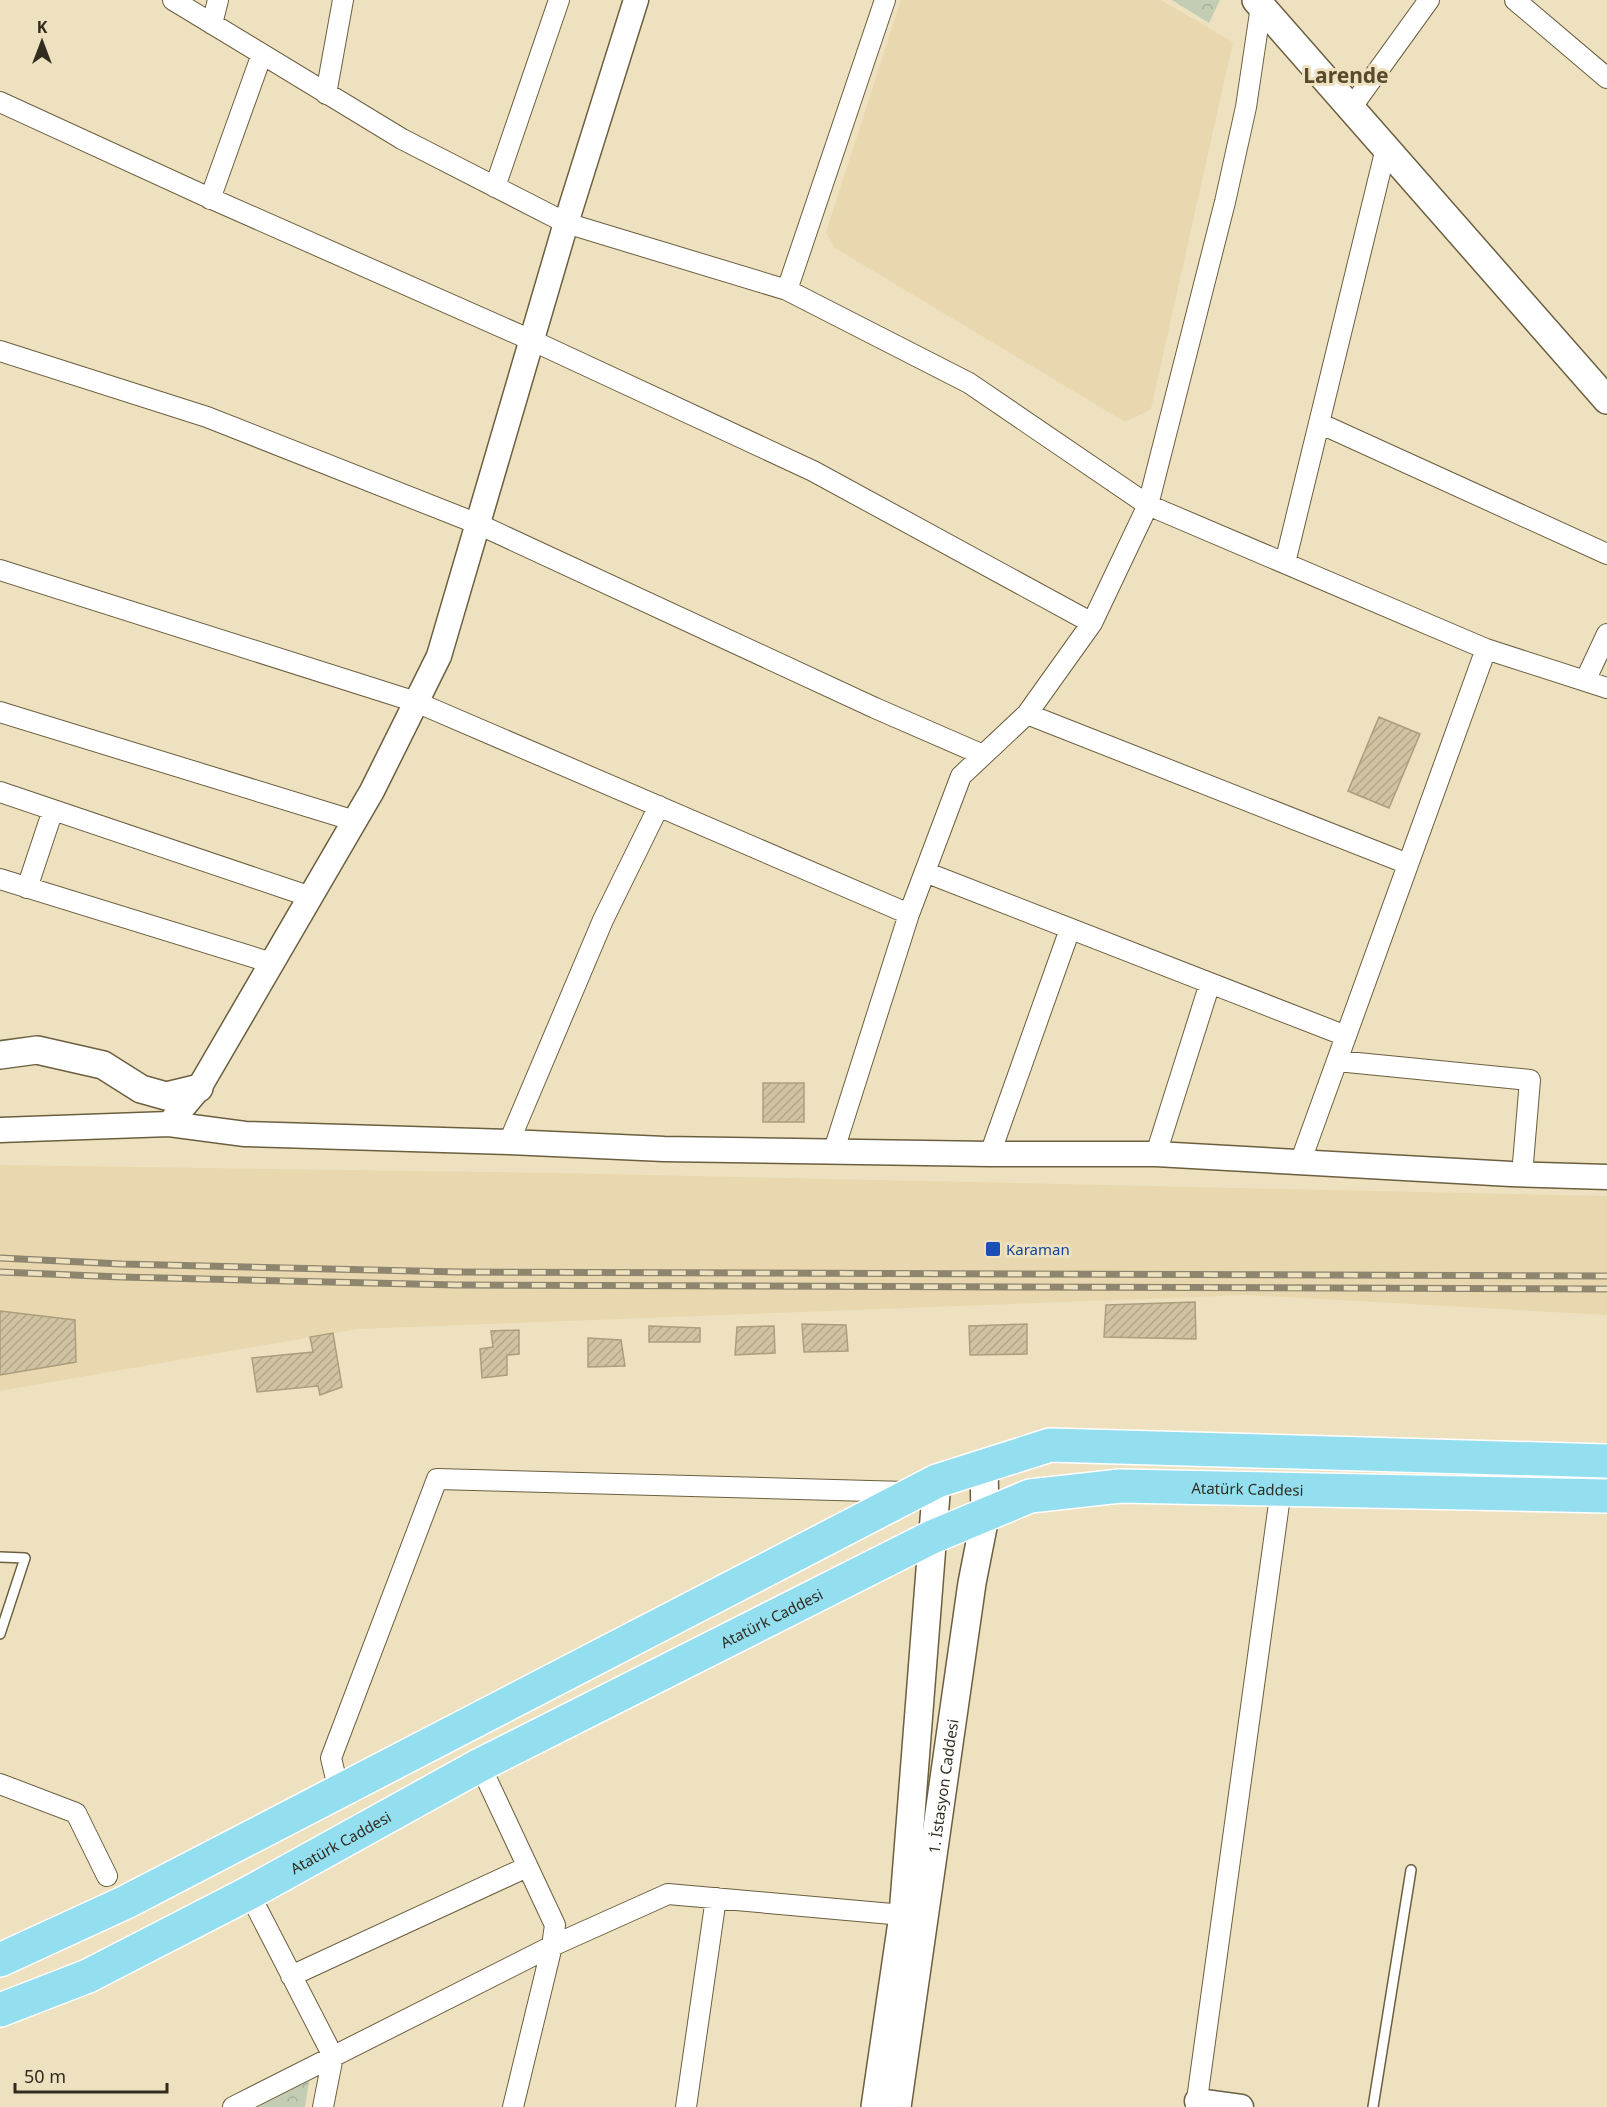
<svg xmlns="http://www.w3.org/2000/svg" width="1607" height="2107" font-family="'Noto Sans',sans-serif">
	<defs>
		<pattern id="park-crowns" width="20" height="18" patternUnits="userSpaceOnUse" patternTransform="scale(1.5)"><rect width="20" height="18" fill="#c2cdb3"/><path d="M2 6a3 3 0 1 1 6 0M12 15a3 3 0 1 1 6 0" fill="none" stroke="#a7b09a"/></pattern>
		<pattern id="building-hatch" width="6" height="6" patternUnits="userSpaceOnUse" patternTransform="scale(1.5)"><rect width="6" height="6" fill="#d0c3a2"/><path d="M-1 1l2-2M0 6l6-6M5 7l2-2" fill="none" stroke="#b3a88b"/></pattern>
	</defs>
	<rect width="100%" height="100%" fill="#eee1bf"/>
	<path fill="#e9d8af" d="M901 0H1161L1233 42 1151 409 1125 422 835 248 826 232Z
		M0 1165 555 1173 1607 1196V1315L1246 1295 357 1329 0 1391Z"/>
	<path fill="url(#park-crowns)" d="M1172 0H1220L1209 23Z
		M309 2081 305 2107H258Z"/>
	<path fill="url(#building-hatch)" stroke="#ab9e7d" stroke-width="1.5" d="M1379 717 1420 734 1389 808 1348 791Z
		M763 1083H804V1122H763Z
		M1195 1302 1196 1339 1104 1337 1106 1305Z
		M0 1311 75 1320 76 1362 0 1375Z
		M802 1324 846 1325 848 1351 804 1352Z
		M1027 1324V1354L970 1355 969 1326Z
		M649 1326 700 1328V1342H649Z
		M774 1326 775 1353 735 1355 737 1327Z
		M519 1330V1354L507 1355V1375L482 1378 480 1349 493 1347 491 1331Z
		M333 1333 342 1387 320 1395 318 1386 257 1392 252 1358 313 1352 310 1337Z
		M588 1338 621 1340 625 1366 588 1367Z"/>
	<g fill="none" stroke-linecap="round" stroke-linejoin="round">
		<g stroke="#6b5f40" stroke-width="12">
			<path id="service" d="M0 1557 25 1558 0 1634
				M1373 2107 1411 1870"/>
		</g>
		<g stroke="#6b5f40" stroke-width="22">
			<path id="minor" d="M173 0 402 139 566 223 787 290 969 383 1148 505 1486 649 1607 688
				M1515 0 1607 78
				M212 24 218 0
				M326 94 343 0
				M0 102 203 195 531 340 813 471 1092 623
				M1351 108 1429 0
				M495 187 559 0
				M210 199 262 54
				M787 290 885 0
				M0 351 207 417 478 524 875 708 983 755
				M1319 423 1607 554
				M1285 563 1386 148
				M0 570 416 702 909 914
				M1585 681 1607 634
				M0 712 355 821
				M1027 714 1408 864
				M0 792 311 897
				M925 872 1346 1036
				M0 879 272 963
				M27 888 53 810
				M1337 1061 1530 1080 1522 1175
				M509 1142 603 920 659 806
				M834 1150 909 914 961 776 1027 714 1092 623 1148 505 1225 202 1246 107 1261 6
				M990 1154 1070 929
				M1156 1154 1210 983
				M1300 1163 1486 649
				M480 1765 555 1925 552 1946 513 2107
				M0 1784 76 1813 107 1876
				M339 1791 331 1758 437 1479 906 1492
				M249 1893 333 2056 323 2107
				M291 1976 527 1867
				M233 2107 552 1946 668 1894 903 1915
				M686 2107 716 1898
				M1196 2107 1281 1489"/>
		</g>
		<g stroke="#6b5f40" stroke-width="27">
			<path id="tertiary" d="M169 1124 245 1134 509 1142 664 1149 990 1154H1156L1511 1174 1607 1177
				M0 1130 169 1124 199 1088 372 791 439 656 566 223 636 0
				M1197 2101 1241 2107"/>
		</g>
		<g stroke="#6b5f40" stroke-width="30">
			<g id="secondary">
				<path d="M1256 0 1607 400"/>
				<path d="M0 1055 37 1050 103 1065 141 1089 166 1096 199 1088"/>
				<path d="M875 2107 903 1915 937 1481"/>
				<path id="s1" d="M897 2107 972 1583 985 1517 984 1466"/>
			</g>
		</g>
		<g stroke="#fff" stroke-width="36">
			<g id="trunk">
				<path d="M0 1960 126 1902 937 1481 1050 1445 1607 1461"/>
				<path id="s2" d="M0 2010 88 1976 249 1893 480 1765 932 1537 1030 1496 1120 1486 1607 1496"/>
			</g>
		</g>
		<use href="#service" stroke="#fff" stroke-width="9"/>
		<use href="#minor" stroke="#fff" stroke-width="20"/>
		<use href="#tertiary" stroke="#fff" stroke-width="24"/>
		<use href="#secondary" stroke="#fff" stroke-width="27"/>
		<use href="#trunk" stroke="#93dff0" stroke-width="33"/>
		<g stroke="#8e856e" stroke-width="7">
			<path id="rail" d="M0 1258 122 1264 459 1272 1607 1276
				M0 1272 121 1277 456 1285 1607 1289"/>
		</g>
		<use href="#rail" stroke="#eee1bf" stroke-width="4.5" stroke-dasharray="14" stroke-linecap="butt"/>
	</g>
	<rect fill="#1a4fb4" stroke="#eee1bf" stroke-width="2" x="985" y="1241" width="16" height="16" rx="3"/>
	<g text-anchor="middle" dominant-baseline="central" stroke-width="6" stroke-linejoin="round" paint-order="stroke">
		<g font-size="15" fill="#164399" stroke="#eee1bf" text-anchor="start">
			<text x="1006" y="1249">Karaman</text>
		</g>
		<g font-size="15" fill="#312c1f" stroke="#eee1bf">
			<text stroke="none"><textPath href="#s2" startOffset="1370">Atatürk Caddesi</textPath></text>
			<text stroke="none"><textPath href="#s2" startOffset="866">Atatürk Caddesi</textPath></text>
			<text stroke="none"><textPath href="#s1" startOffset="324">1. İstasyon Caddesi</textPath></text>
			<text stroke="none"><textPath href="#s2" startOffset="380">Atatürk Caddesi</textPath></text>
		</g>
		<g font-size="21" font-weight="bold" fill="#574b2d" stroke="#eee1bf">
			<text x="1346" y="75">Larende</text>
		</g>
	</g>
	<g transform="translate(42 42)" stroke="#eee1bf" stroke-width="4.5" paint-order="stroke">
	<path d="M0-4.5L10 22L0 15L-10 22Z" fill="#312c1f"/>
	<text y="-9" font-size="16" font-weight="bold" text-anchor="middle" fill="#312c1f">K</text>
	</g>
	<path d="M15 2083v9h152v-9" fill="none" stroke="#312c1f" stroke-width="3"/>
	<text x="24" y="2083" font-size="18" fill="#312c1f" stroke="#eee1bf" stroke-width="4.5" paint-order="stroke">50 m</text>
</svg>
